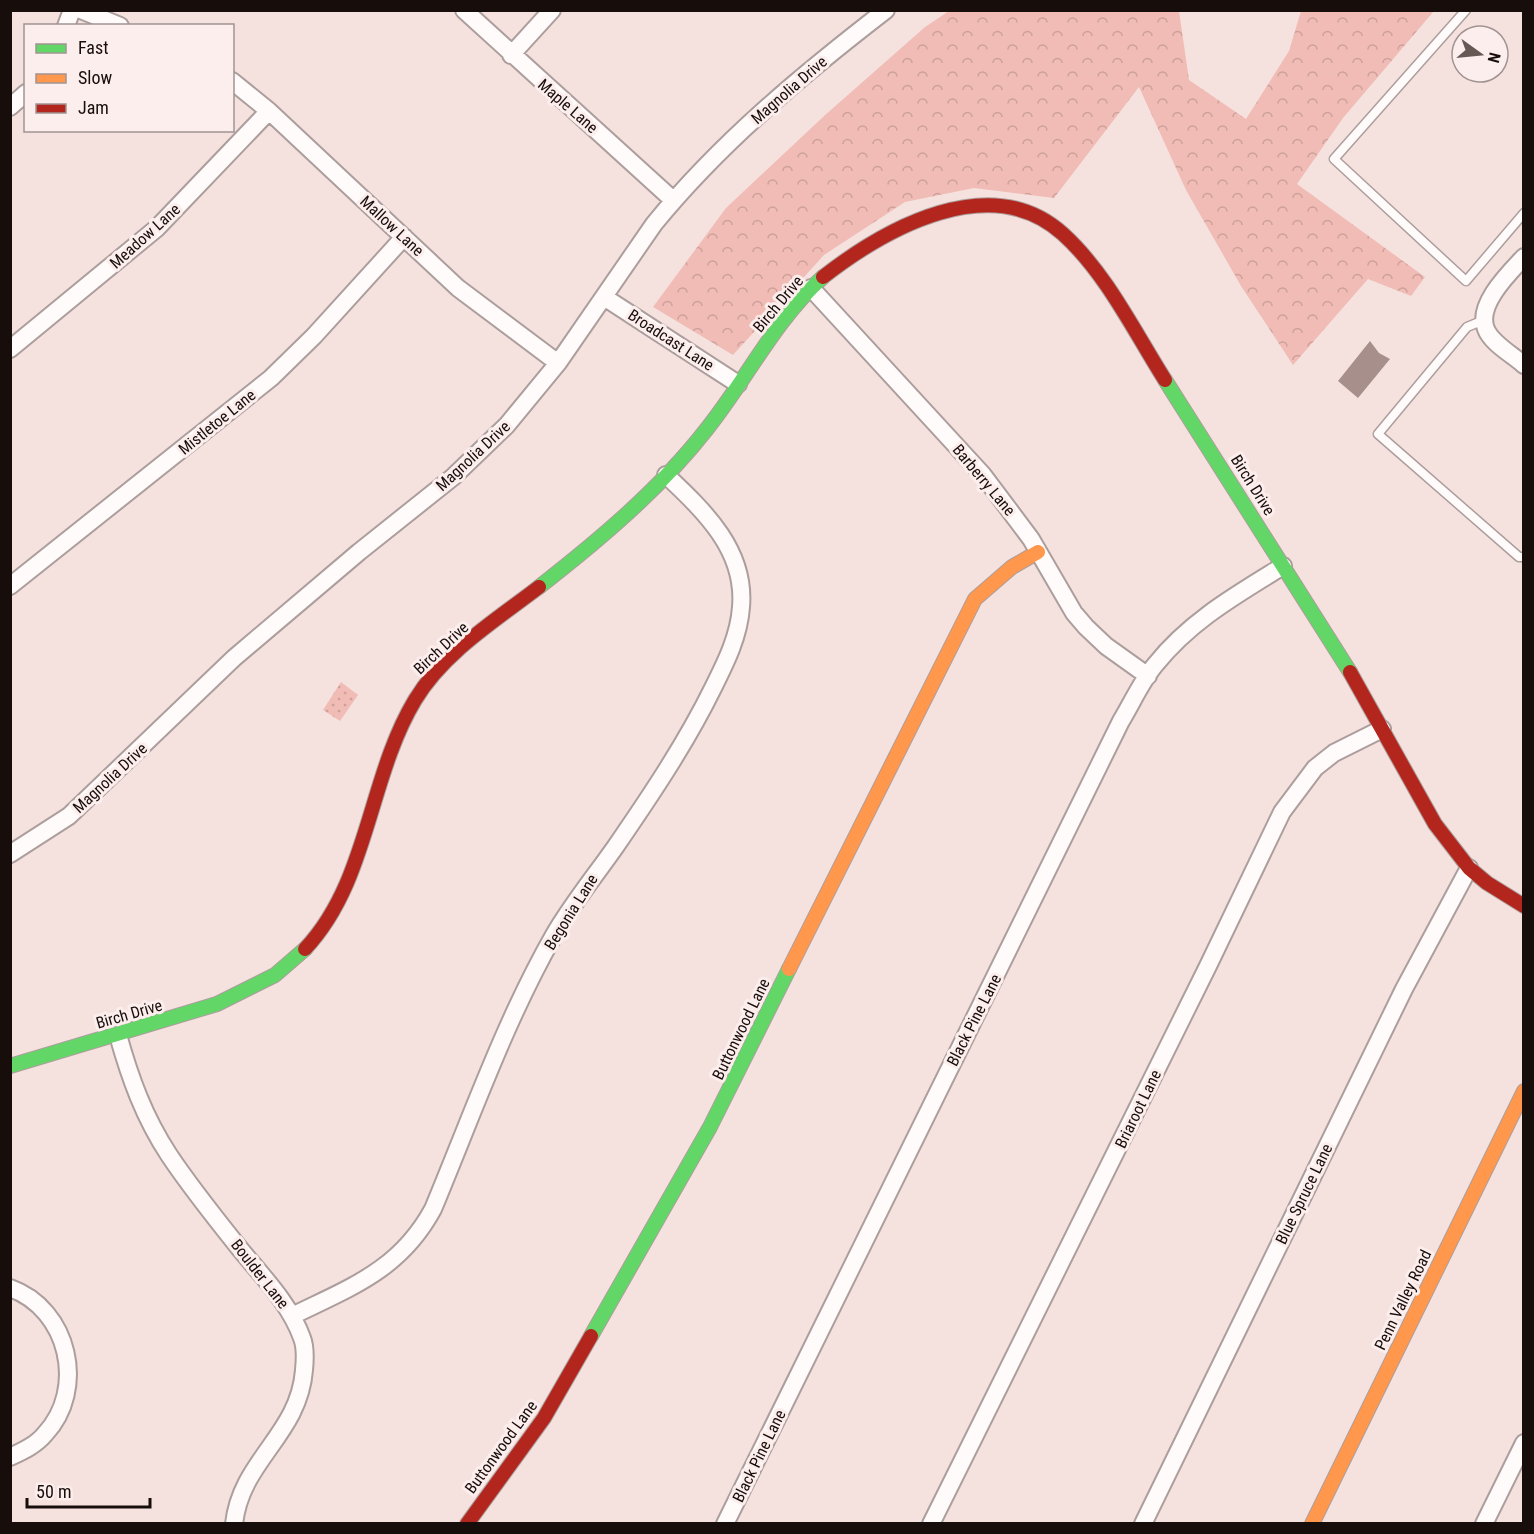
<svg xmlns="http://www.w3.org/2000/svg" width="1534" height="1534" font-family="'Roboto Condensed',sans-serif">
	<defs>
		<pattern id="green-dots" width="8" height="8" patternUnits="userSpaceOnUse" patternTransform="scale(1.5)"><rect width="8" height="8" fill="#f0bcb5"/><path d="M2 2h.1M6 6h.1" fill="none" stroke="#cda09a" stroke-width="1.8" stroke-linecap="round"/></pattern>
		<pattern id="forest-crowns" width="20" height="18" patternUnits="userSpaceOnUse" patternTransform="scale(1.5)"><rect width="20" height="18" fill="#f0bcb5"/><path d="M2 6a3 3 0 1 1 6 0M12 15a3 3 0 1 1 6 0" fill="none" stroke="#cda09a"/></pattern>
	</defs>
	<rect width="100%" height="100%" fill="#f5e2df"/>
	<path fill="url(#green-dots)" d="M341 682 358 695 340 721 323 710Z"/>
	<path fill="url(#forest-crowns)" d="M949 11H1179L1189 80 1246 119 1289 51 1301 11H1434L1343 118 1297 184 1425 277 1411 296 1368 279 1293 365 1241 286 1186 190 1139 87 1054 198 974 188 905 202 824 255 733 355 653 307 726 208 824 116 925 27Z"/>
	<path fill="#a78f8c" d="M1370 341 1379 353 1390 359 1358 398 1338 381Z"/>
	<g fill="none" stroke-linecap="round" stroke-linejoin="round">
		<g stroke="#ac9e9c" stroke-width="11">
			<path id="lane" d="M1466 10 1334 159 1466 281 1524 213
				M1484 320 1467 327 1378 434 1519 557H1524"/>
		</g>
		<g stroke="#ac9e9c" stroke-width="20">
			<path id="street" d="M81 10 120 26
				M464 10 673 200
				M66 26 72 10
				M511 55 552 10
				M232 81 269 111 458 288 558 363
				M10 107 26 93
				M1524 257C1509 273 1476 305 1486 329 1491 343 1513 355 1524 365
				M811 288 983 475 1031 539 1074 613 1086 627 1106 646 1148 676
				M604 297 738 384
				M10 349 157 228 269 111
				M10 586 271 378 314 336 404 237
				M10 854 69 816 234 658 359 552 453 477 507 425 558 363 654 224C721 142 803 74 886 10
				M118 1035C130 1078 144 1117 169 1155 191 1188 216 1219 240 1249 263 1277 290 1304 302 1338 306 1348 305 1360 304 1370 299 1435 241 1460 234 1524
				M10 1288C69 1309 87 1389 45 1434 36 1445 23 1451 10 1457
				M292 1316C351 1287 400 1270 433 1209 471 1118 505 1021 554 935 572 904 595 876 616 846 651 795 686 743 713 688 726 662 739 636 741 607 746 550 704 511 666 475
				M725 1524 1121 721C1132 703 1141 682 1155 665 1190 621 1236 595 1283 566
				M931 1524 1208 966 1282 812 1315 768 1334 753 1382 729
				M1143 1524 1404 989 1469 868
				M1484 1524 1524 1443"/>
		</g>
		<g stroke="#ac9e9c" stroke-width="16">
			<path id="fast" d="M1165 380 1350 672
				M539 587C598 541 660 489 706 430 747 379 774 321 823 277
				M10 1066 217 1004 275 975 305 949
				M591 1336 710 1127 789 969"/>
		</g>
		<g stroke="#ac9e9c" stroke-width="16">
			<path id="slow" d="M789 969 975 599 1012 567 1038 552
				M1312 1524 1524 1091"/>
		</g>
		<g stroke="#ac9e9c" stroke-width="16">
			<path id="jam" d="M823 277C886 228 991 169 1063 234 1106 273 1134 331 1165 380
				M1350 672 1435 824 1469 868 1487 883 1524 906
				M305 949C369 881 368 778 415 700 444 652 496 620 539 587
				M467 1524 544 1418 591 1336"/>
		</g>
		<use href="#lane" stroke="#fefbfa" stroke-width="8"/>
		<use href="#street" stroke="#fefbfa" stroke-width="16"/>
		<use href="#fast" stroke="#63d668" stroke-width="14"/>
		<use href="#slow" stroke="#ff974d" stroke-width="14"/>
		<use href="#jam" stroke="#b3261e" stroke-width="14"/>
	</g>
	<g text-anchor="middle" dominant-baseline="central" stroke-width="6" stroke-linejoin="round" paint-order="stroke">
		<g font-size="16" fill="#170d0b" stroke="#fceeec">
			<text transform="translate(789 90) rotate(-41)">Magnolia Drive</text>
			<text transform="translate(568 106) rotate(41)">Maple Lane</text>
			<text transform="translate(392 226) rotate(43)">Mallow Lane</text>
			<text transform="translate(145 236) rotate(-42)">Meadow Lane</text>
			<text transform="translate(778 304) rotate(-50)">Birch Drive</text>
			<text transform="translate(671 340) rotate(33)">Broadcast Lane</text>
			<text transform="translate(217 422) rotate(-39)">Mistletoe Lane</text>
			<text transform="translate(473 456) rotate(-43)">Magnolia Drive</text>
			<text transform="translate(984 480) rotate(50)">Barberry Lane</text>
			<text transform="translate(1253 485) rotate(58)">Birch Drive</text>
			<text transform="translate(441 648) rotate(-43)">Birch Drive</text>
			<text transform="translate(110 778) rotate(-43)">Magnolia Drive</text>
			<text transform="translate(571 912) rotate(-58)">Begonia Lane</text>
			<text transform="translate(129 1014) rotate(-16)">Birch Drive</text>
			<text transform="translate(974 1020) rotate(-63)">Black Pine Lane</text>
			<text transform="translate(741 1029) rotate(-64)">Buttonwood Lane</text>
			<text transform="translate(1138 1109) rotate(-64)">Briaroot Lane</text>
			<text transform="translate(1304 1194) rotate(-64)">Blue Spruce Lane</text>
			<text transform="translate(260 1274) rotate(52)">Boulder Lane</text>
			<text transform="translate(1403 1300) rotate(-64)">Penn Valley Road</text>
			<text transform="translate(501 1447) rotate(-54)">Buttonwood Lane</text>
			<text transform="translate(759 1456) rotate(-64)">Black Pine Lane</text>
		</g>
	</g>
	<rect width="1534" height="1534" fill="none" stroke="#170d0b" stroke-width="24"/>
	<rect x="24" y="24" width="210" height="108" fill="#fceeec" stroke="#a09492" stroke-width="1.5"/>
	<rect x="36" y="44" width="30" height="9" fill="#63d668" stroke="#a09492" stroke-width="1.5"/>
	<text x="78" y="54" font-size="18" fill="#170d0b">Fast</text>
	<rect x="36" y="74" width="30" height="9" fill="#ff974d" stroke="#a09492" stroke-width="1.5"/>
	<text x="78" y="84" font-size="18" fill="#170d0b">Slow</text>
	<rect x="36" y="104" width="30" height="9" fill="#b3261e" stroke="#a09492" stroke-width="1.5"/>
	<text x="78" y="114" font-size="18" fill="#170d0b">Jam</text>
	<g transform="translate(1480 54) rotate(105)"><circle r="28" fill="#fceeec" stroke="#a09492" stroke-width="1.5"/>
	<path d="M0-4.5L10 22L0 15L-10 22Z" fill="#655855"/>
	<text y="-9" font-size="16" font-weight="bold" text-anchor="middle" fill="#170d0b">N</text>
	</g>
	<path d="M27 1498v9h123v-9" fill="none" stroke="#170d0b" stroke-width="3"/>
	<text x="36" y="1498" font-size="18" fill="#170d0b" stroke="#fceeec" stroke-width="4.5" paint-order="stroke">50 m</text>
</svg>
